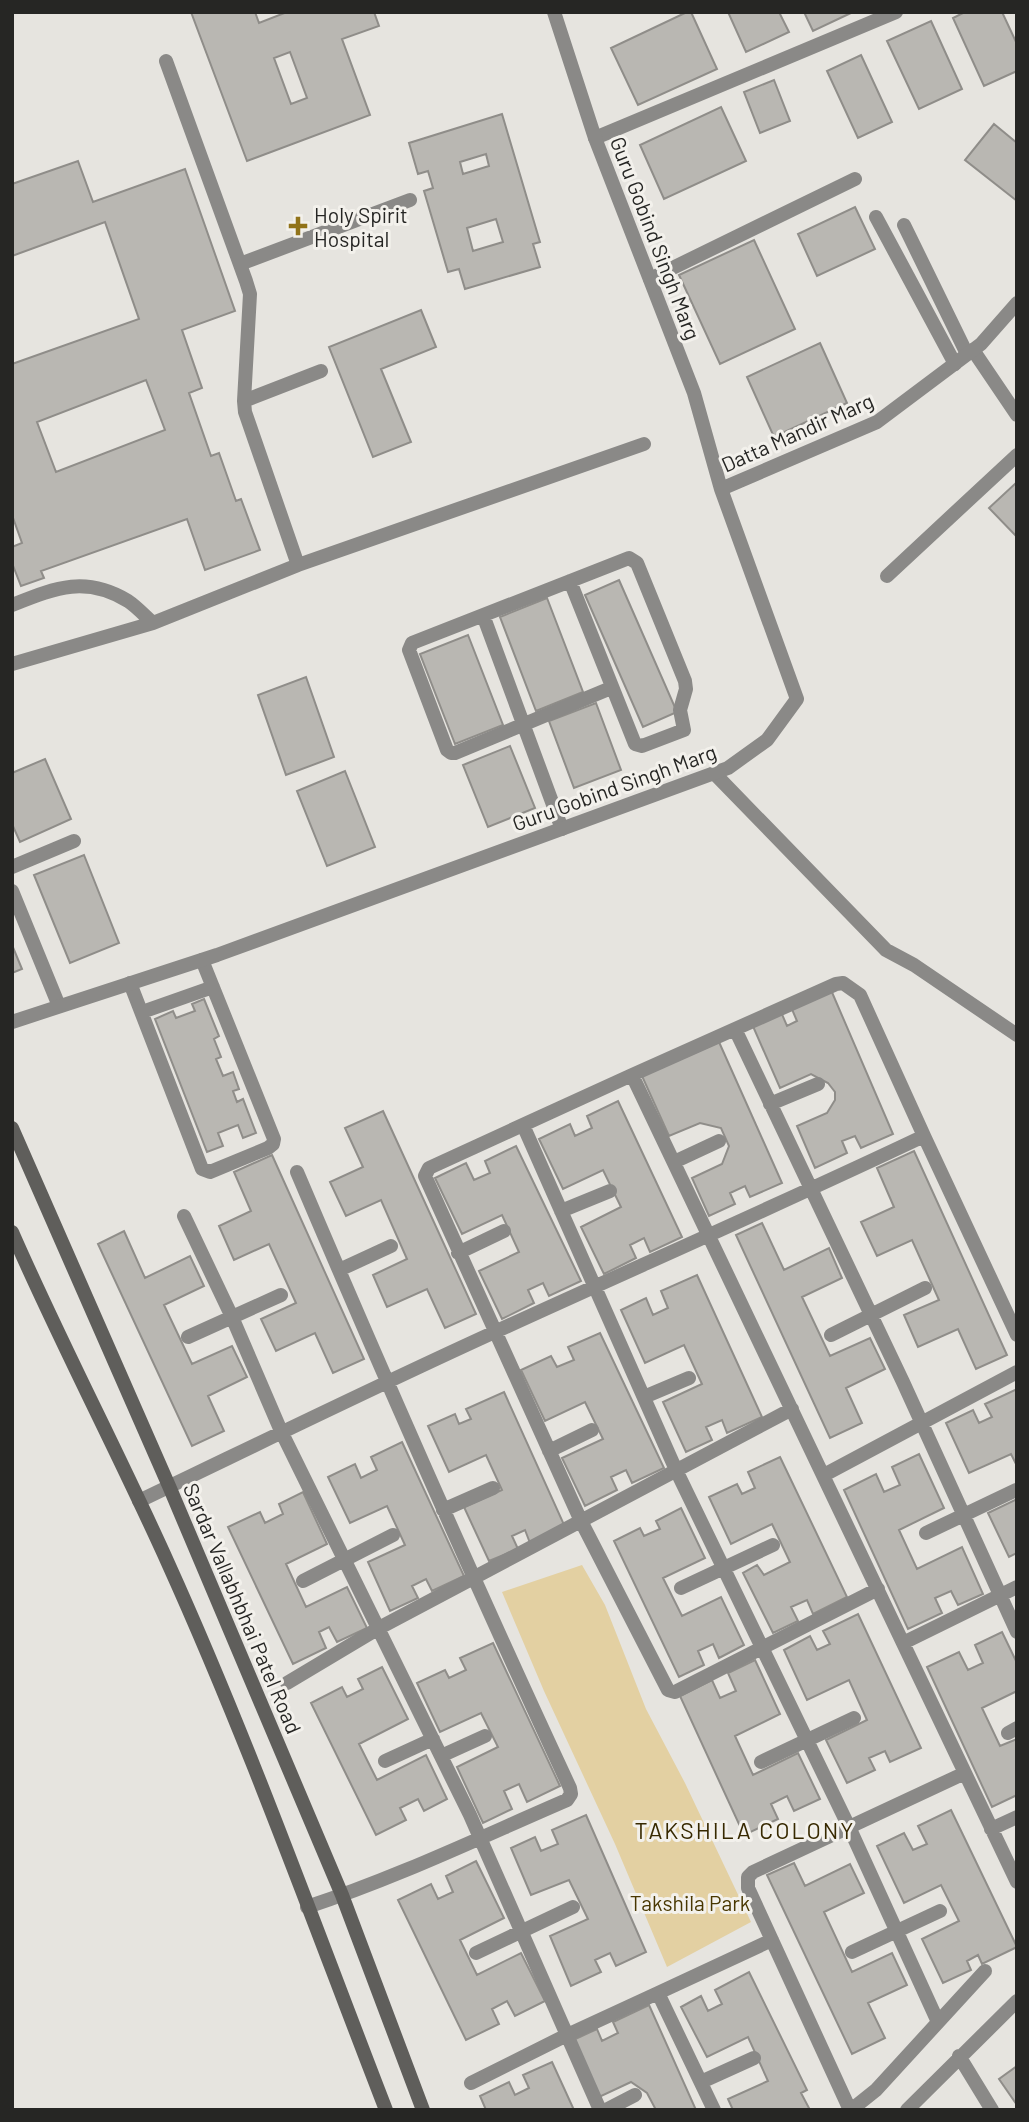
<svg xmlns="http://www.w3.org/2000/svg" width="1029" height="2122" font-family="Barlow,sans-serif">
	<rect width="100%" height="100%" fill="#e6e4df"/>
	<path fill="#e3d0a2" d="M582 1565 605 1605 646 1709 685 1783 751 1922 667 1967 615 1844 544 1691 502 1592Z"/>
	<path fill="#b9b7b2" stroke="#8f8d89" stroke-width="2" fill-rule="evenodd" d="M191 12H255L259 23 287 12H374L379 26 342 39 370 115 247 161ZM290 52 307 98 291 104 274 58Z
		M687 12H691L717 69 638 105 611 48Z
		M728 12H779L789 32 746 52Z
		M804 12H853L813 31Z
		M965 12H1002L1017 44V71L984 86 953 18Z
		M931 21 962 89 919 109 887 41Z
		M861 55 892 122 858 138 827 71Z
		M774 80 790 121 760 133 744 92Z
		M721 107 746 161 664 199 640 145Z
		M502 114 540 242 533 244 540 267 465 289 459 269 448 272 424 191 433 188 428 171 418 174 409 143ZM486 154 489 166 463 174 460 162ZM496 219 503 242 473 251 467 228Z
		M994 124 1017 143V201L965 160Z
		M78 161 93 202 185 169 235 311 182 330 202 388 189 393 211 456 219 453 236 501 241 499 260 550 205 570 187 519 41 571 44 578 21 586 12 563V547L22 543 12 515V364L139 319 105 222 12 256V184ZM146 380 165 430 56 472 37 422Z
		M855 207 875 249 817 276 798 234Z
		M754 240 795 329 720 364 679 275Z
		M421 310 436 347 381 369 411 442 373 457 329 347Z
		M820 343 847 403 774 437 747 377Z
		M1017 482V537L989 508Z
		M619 580 677 712 643 727 585 595Z
		M547 598 583 692 536 711 500 617Z
		M468 635 503 725 455 744 420 654Z
		M306 677 334 757 286 775 258 695Z
		M596 703 621 770 574 788 549 721Z
		M510 746 535 808 488 827 463 765Z
		M45 759 71 819 20 842 12 824V773Z
		M345 771 375 847 327 866 297 791Z
		M84 855 119 943 70 963 34 875Z
		M12 945 22 969 12 973Z
		M831 990 893 1134 861 1148 855 1136 842 1141 847 1153 815 1168 797 1126 827 1113 835 1100V1092L828 1083 811 1074 780 1088 752 1024 781 1012 787 1026 797 1021 791 1007Z
		M204 999 219 1036 214 1039 221 1057 216 1059 223 1076 233 1072 239 1089 233 1091 237 1102 243 1099 256 1133 243 1138 238 1125 218 1133 223 1146 207 1152 155 1019 173 1011 176 1018 195 1011 192 1004Z
		M719 1042 782 1183 750 1197 745 1186 730 1193 735 1204 709 1216 692 1178 722 1164 729 1146 721 1128 700 1123 669 1136 642 1076Z
		M618 1101 682 1237 650 1252 644 1238 630 1245 636 1258 604 1274 581 1227 621 1207 603 1170 563 1189 539 1139 570 1124 575 1136 592 1128 587 1116Z
		M383 1111 476 1314 445 1328 427 1289 387 1307 373 1275 407 1259 381 1200 346 1216 330 1182 363 1167 345 1128Z
		M516 1146 581 1281 549 1296 543 1283 528 1290 534 1303 502 1319 479 1271 519 1252 502 1215 462 1234 435 1178 466 1163 474 1180 490 1173 485 1161Z
		M914 1151 1007 1355 976 1369 958 1329 918 1347 904 1315 939 1300 912 1240 877 1256 861 1222 894 1207 877 1168Z
		M272 1155 364 1359 333 1373 315 1333 276 1351 261 1319 296 1303 269 1244 234 1260 219 1226 251 1211 234 1172Z
		M762 1223 784 1270 829 1248 842 1278 802 1297 830 1356 870 1338 885 1369 846 1388 862 1423 830 1438 736 1235Z
		M124 1231 145 1278 190 1256 204 1286 164 1305 192 1364 232 1346 247 1377 208 1396 224 1431 192 1446 98 1244Z
		M697 1275 762 1417 727 1433 722 1420 706 1427 712 1440 686 1452 663 1402 702 1384 684 1345 645 1363 621 1310 646 1298 653 1315 668 1308 661 1291Z
		M600 1333 664 1468 632 1483 626 1470 611 1477 617 1490 585 1506 562 1458 603 1439 585 1402 545 1421 521 1370 551 1356 557 1367 574 1360 568 1347Z
		M1017 1389V1466L1011 1454 969 1473 946 1423 973 1410 979 1423 992 1417 985 1404Z
		M504 1392 565 1527 530 1543 525 1530 512 1536 518 1549 489 1561 464 1507 502 1490 486 1455 449 1472 428 1426 455 1414 459 1424 471 1419 466 1409Z
		M402 1442 464 1576 432 1591 426 1579 412 1586 418 1598 390 1611 368 1562 405 1545 387 1506 350 1523 328 1477 355 1464 361 1478 377 1470 371 1457Z
		M919 1454 944 1508 899 1530 917 1569 962 1547 983 1594 958 1605 951 1591 935 1598 942 1613 908 1629 844 1490 876 1474 884 1492 900 1485 892 1467Z
		M780 1457 847 1597 813 1614 807 1600 791 1607 798 1621 773 1633 743 1573 757 1565 764 1575 790 1562 772 1524 731 1544 709 1497 737 1484 742 1494 755 1488 748 1472Z
		M303 1492 327 1544 286 1564 306 1607 347 1587 367 1628 337 1642 329 1627 319 1632 326 1648 293 1664 228 1527 260 1512 265 1523 283 1514 279 1504Z
		M1017 1499V1553L1009 1557 988 1513Z
		M681 1508 705 1558 663 1578 682 1616 721 1597 744 1645 719 1658 713 1644 698 1651 704 1665 679 1677 614 1541 640 1528 644 1536 660 1529 656 1521Z
		M858 1614 921 1748 890 1762 885 1751 869 1758 875 1770 847 1783 826 1740 867 1720 849 1680 807 1700 784 1650 810 1636 817 1650 830 1644 823 1631Z
		M1002 1632 1017 1663V1691L982 1708 1000 1746 1017 1739V1795L992 1807 927 1667 959 1652 968 1670 983 1663 975 1645Z
		M493 1643 560 1786 527 1802 519 1784 504 1791 512 1809 483 1823 457 1767 498 1747 481 1713 440 1732 417 1683 445 1670 449 1678 466 1670 460 1658Z
		M755 1660 780 1714 735 1736 753 1775 798 1753 820 1799 794 1811 787 1796 771 1804 778 1819 744 1835 680 1696 712 1680 720 1698 736 1691 728 1673Z
		M382 1667 408 1719 359 1744 377 1780 426 1755 447 1799 424 1811 418 1799 400 1808 406 1820 376 1835 311 1703 342 1687 347 1697 363 1689 358 1679Z
		M951 1810 1017 1947 982 1964 978 1955 967 1961 971 1970 943 1983 922 1939 959 1921 941 1885 904 1903 877 1846 904 1833 913 1850 927 1844 918 1826Z
		M586 1815 646 1952 616 1966 610 1953 595 1960 601 1972 571 1986 550 1936 588 1919 569 1880 531 1895 511 1848 535 1837 541 1851 558 1844 552 1830Z
		M476 1861 504 1918 460 1940 477 1975 521 1953 545 2001 515 2016 507 2001 492 2009 499 2024 466 2040 398 1900 431 1884 438 1899 453 1892 446 1876Z
		M794 1863 805 1886 850 1864 864 1893 824 1912 852 1972 892 1953 907 1985 868 2003 885 2038 852 2054 767 1875Z
		M749 1972 807 2090 801 2093 810 2110H733L728 2099 768 2081 748 2037 707 2057 681 2007 701 1996 708 2011 722 2004 715 1990Z
		M649 2005 696 2110H656L647 2093 631 2082 597 2098 571 2041 597 2029 602 2041 618 2033 613 2022Z
		M552 2062 574 2110H486L480 2096 509 2082 515 2095 529 2088 523 2075Z
		M1017 2066V2105L999 2079Z"/>
	<g fill="none" stroke-linecap="round" stroke-linejoin="round">
		<path stroke="#8a8987" stroke-width="14" d="M166 61 246 281 250 294 244 401 245 412 298 565
			M904 225 967 354
			M240 264 410 200
			M650 279 855 179
			M244 401 321 371
			M12 605C55 588 85 575 128 601 137 607 145 616 153 623L298 565 644 444
			M12 664 153 623"/>
		<path stroke="#8a8987" stroke-width="14" d="M595 138 896 12
			M876 217 955 364
			M973 350 1017 415
			M887 576 1017 455
			M570 581 635 744 642 746 684 730 680 710 686 689 685 681 637 563 629 558 412 643 409 650 447 750 451 753H455L611 688
			M483 615 562 829
			M714 773 886 950 914 965 1017 1035
			M12 867 74 841
			M12 891 59 1006
			M130 983 202 1169 210 1172 268 1148 273 1144 274 1139 202 960
			M142 1012 213 987
			M735 1029 903 1382 1017 1632
			M632 1075 1017 1882
			M770 1104 818 1084
			M523 1125 676 1470 849 1827 938 2022
			M674 1162 719 1141
			M297 1172C385 1379 475 1584 570 1788L571 1794 567 1800C481 1837 396 1878 307 1907
			M561 1211 610 1191
			M184 1216 232 1317 281 1431 470 1815 600 2110
			M458 1253 504 1231
			M339 1270 391 1246
			M831 1335 925 1288
			M188 1337 281 1295
			M644 1397 689 1378
			M549 1451 592 1430
			M824 1475 1017 1372
			M139 1501C258 1444 376 1386 497 1331 639 1266 783 1203 924 1136L1017 1335
			M443 1510 493 1488
			M926 1533 1016 1490
			M303 1581 393 1535
			M681 1588 773 1545
			M878 1589 675 1692 668 1690 581 1521 425 1176 429 1168 632 1075 836 984 843 983 860 995 924 1136
			M903 1643 1017 1587
			M287 1683 379 1628 792 1409
			M1008 1733 1017 1728
			M441 1756 485 1736
			M385 1761 433 1739
			M761 1762 854 1718
			M991 1829 1017 1817
			M852 1952 940 1911
			M476 1953 573 1907
			M658 1993 772 1940
			M959 2056 992 2110
			M701 2082 754 2058
			M471 2083 567 2035 658 1993 714 2110
			M606 2110 635 2095
			M850 2110 748 1888V1877L753 1872 965 1773
			M851 2110 876 2090 985 1971
			M907 2110 1017 2001"/>
		<path stroke="#8a8987" stroke-width="14" d="M721 489 877 422 981 344 1017 303
			M12 1022 217 955 728 768 767 740 797 699 721 489 694 393 595 138 554 12"/>
		<path stroke="#5f5e5b" stroke-width="14" d="M12 1128 169 1486 342 1895 423 2110
			M12 1232C61 1344 118 1452 168 1563 249 1742 315 1927 386 2110"/>
	</g>
	<path fill="#917319" stroke="#f3f1ec" stroke-width="2.5" d="M294.5 215.5h7v7h7v7h-7v7h-7v-7h-7v-7h7z"/>
	<g text-anchor="middle" dominant-baseline="central" stroke-width="6" stroke-linejoin="round" paint-order="stroke">
		<g font-size="21" fill="#262624" stroke="#f3f1ec" text-anchor="start">
			<text x="314" y="214">Holy Spirit<tspan x="314" dy="24">Hospital</tspan></text>
		</g>
		<g font-size="21" fill="#262624" stroke="#f3f1ec">
			<text transform="translate(656 238) rotate(69)">Guru Gobind Singh Marg</text>
			<text transform="translate(797 432) rotate(-24)">Datta Mandir Marg</text>
			<text transform="translate(614 787) rotate(-20)">Guru Gobind Singh Marg</text>
			<text transform="translate(243 1608) rotate(67)">Sardar Vallabhbhai Patel Road</text>
		</g>
		<g font-size="21" fill="#483701" stroke="#f3f1ec">
			<text x="690" y="1902">Takshila Park</text>
		</g>
		<g font-size="23" letter-spacing="2" fill="#372900" stroke="#f3f1ec">
			<text x="745" y="1830">TAKSHILA COLONY</text>
		</g>
	</g>
	<rect width="1029" height="2122" fill="none" stroke="#262624" stroke-width="28"/>
</svg>
